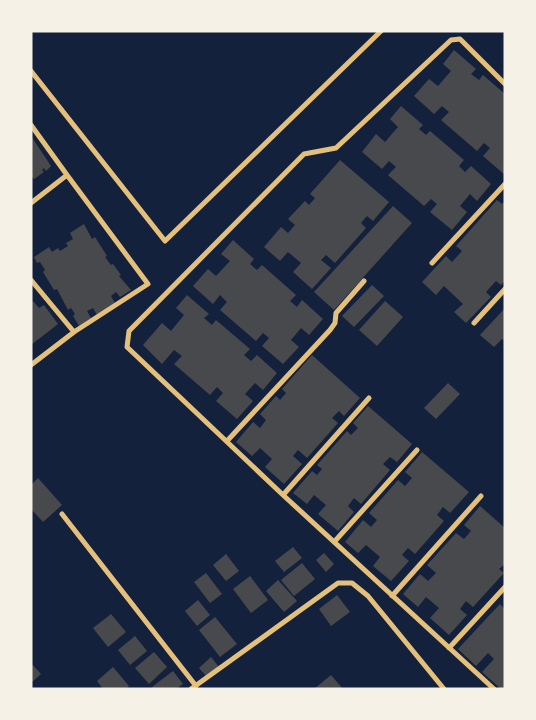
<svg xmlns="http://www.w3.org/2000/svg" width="536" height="720" font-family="'Fira Sans',sans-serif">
	<rect width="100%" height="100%" fill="#14213d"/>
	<path fill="#48494c" d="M454 50 476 69 471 74 479 80 483 75 505 94V175L483 156 490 148 484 143 477 151 441 120 449 112 442 106 434 114 414 96 429 79 438 86 451 71 443 64Z
		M401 106 423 125 419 129 426 135 430 131 464 160 459 166 465 172 471 166 491 184 477 201 470 194 460 206 467 212 452 230 430 212 437 204 431 199 424 206 388 175 396 167 389 161 382 169 362 152 376 134 385 142 398 127 390 119Z
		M31 136 51 166 46 171 44 168 42 170 44 172 34 179 31 176Z
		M340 160 389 202 373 221 367 216 361 223 366 228 335 263 326 255 321 260 331 268 312 289 293 272 301 263 288 252 280 261 264 247 281 227 288 233 295 225 288 219 305 201 309 205 315 198 310 194Z
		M497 200 502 204 505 201V281L501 285 496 281 486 292 491 297 466 323 454 312 463 304 444 286 436 295 422 282 446 256 452 262 462 251 456 246Z
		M393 206 412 223 334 310 314 292Z
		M84 224 92 239 95 237 107 256 105 257 111 265 113 264 121 275 119 276 131 290 120 297 116 292 111 296 115 303 97 315 93 308 87 311 91 318 79 326 73 316 75 314 71 308 68 310 57 289 54 290 43 272 45 270 40 262 37 263 34 257 49 247 52 252 58 248 60 251 68 246 66 243 73 239 70 233Z
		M233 240 254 259 250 264 257 270 262 265 296 295 290 301 297 307 302 300 323 319 309 335 301 328 291 340 299 347 283 364 262 346 269 338 263 333 256 341 220 310 227 302 220 295 213 304 193 286 208 269 216 276 230 261 221 254Z
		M372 285 384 296 354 327 342 316Z
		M187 295 209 314 204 318 212 325 216 320 250 349 244 355 251 361 257 355 277 373 263 390 255 383 245 394 253 401 237 419 216 401 223 393 217 387 210 395 174 364 182 356 174 350 162 364 143 345 162 323 171 331 184 315 176 308Z
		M33 301 39 308 44 305 58 324 31 345V303Z
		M385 301 403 317 377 346 359 330Z
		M505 308V341L502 339 494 347 480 335Z
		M312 355 360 398 344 416 339 411 332 418 338 423 307 458 298 450 293 456 302 464 284 484 265 467 272 459 260 448 252 456 236 442 253 422 260 428 266 420 260 414 276 396 280 400 286 393 282 389Z
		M448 383 460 394 436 419 424 408Z
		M368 406 412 444 397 462 390 457 383 464 390 470 361 504 354 498 348 506 354 512 338 531 318 514 326 505 314 495 307 504 293 493 312 471 317 475 322 469 317 465 347 431 351 435 358 428 353 423Z
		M422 452 469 492 450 513 443 507 437 515 444 521 415 554 408 548 402 555 409 561 391 581 373 566 380 557 366 545 358 553 345 542 363 520 371 527 377 520 369 513 398 480 405 486 412 478 405 472Z
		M38 478 62 505 43 522 31 509V485Z
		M480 506 505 528V564L499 569 504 573 473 607 466 601 460 609 467 615 449 635 430 618 439 608 426 597 418 607 403 594 420 574 428 581 436 573 427 565 456 533 464 539 471 531 464 525Z
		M293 547 302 558 284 572 275 561Z
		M324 553 334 564 326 572 316 560Z
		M226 554 239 571 226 581 213 565Z
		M302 563 315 579 294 596 281 580Z
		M206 573 222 594 210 603 194 582Z
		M250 576 268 600 251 613 233 589Z
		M278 580 297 601 284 612 266 591Z
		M337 595 350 612 331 626 319 609Z
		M198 600 210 615 197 626 185 611Z
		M500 604 505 609V689H501L482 672 494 659 488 653 476 666 458 649Z
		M111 614 126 632 108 647 93 628Z
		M215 617 237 644 220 657 199 630Z
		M135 636 147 651 130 665 118 650Z
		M154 652 167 667 149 684 135 668Z
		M211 657 219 667 207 677 199 668Z
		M31 663 41 674 31 683Z
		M113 667 129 686 126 689H103L97 681Z
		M173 671 183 684 176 689H153L152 687Z
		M331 675 343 689H314Z"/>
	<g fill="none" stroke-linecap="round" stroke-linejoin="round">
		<path stroke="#e5c07b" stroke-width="5" d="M31 71 165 241 381 31
			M31 125 67 175 31 203
			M432 263 505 184
			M31 280 74 332
			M474 323 505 289
			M31 365 74 332 148 284 67 175
			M227 441 330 330 335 323 336 313 364 281
			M283 495 369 398
			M62 514 196 686
			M335 541 417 450
			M392 596 481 496
			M449 648 505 587
			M191 689 338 583H352L368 596 444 689
			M494 689 283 495 127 347 129 331 304 154 336 148 451 40 460 39 505 84"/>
	</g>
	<rect width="536" height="720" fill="none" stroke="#f6f1e7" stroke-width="65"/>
</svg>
